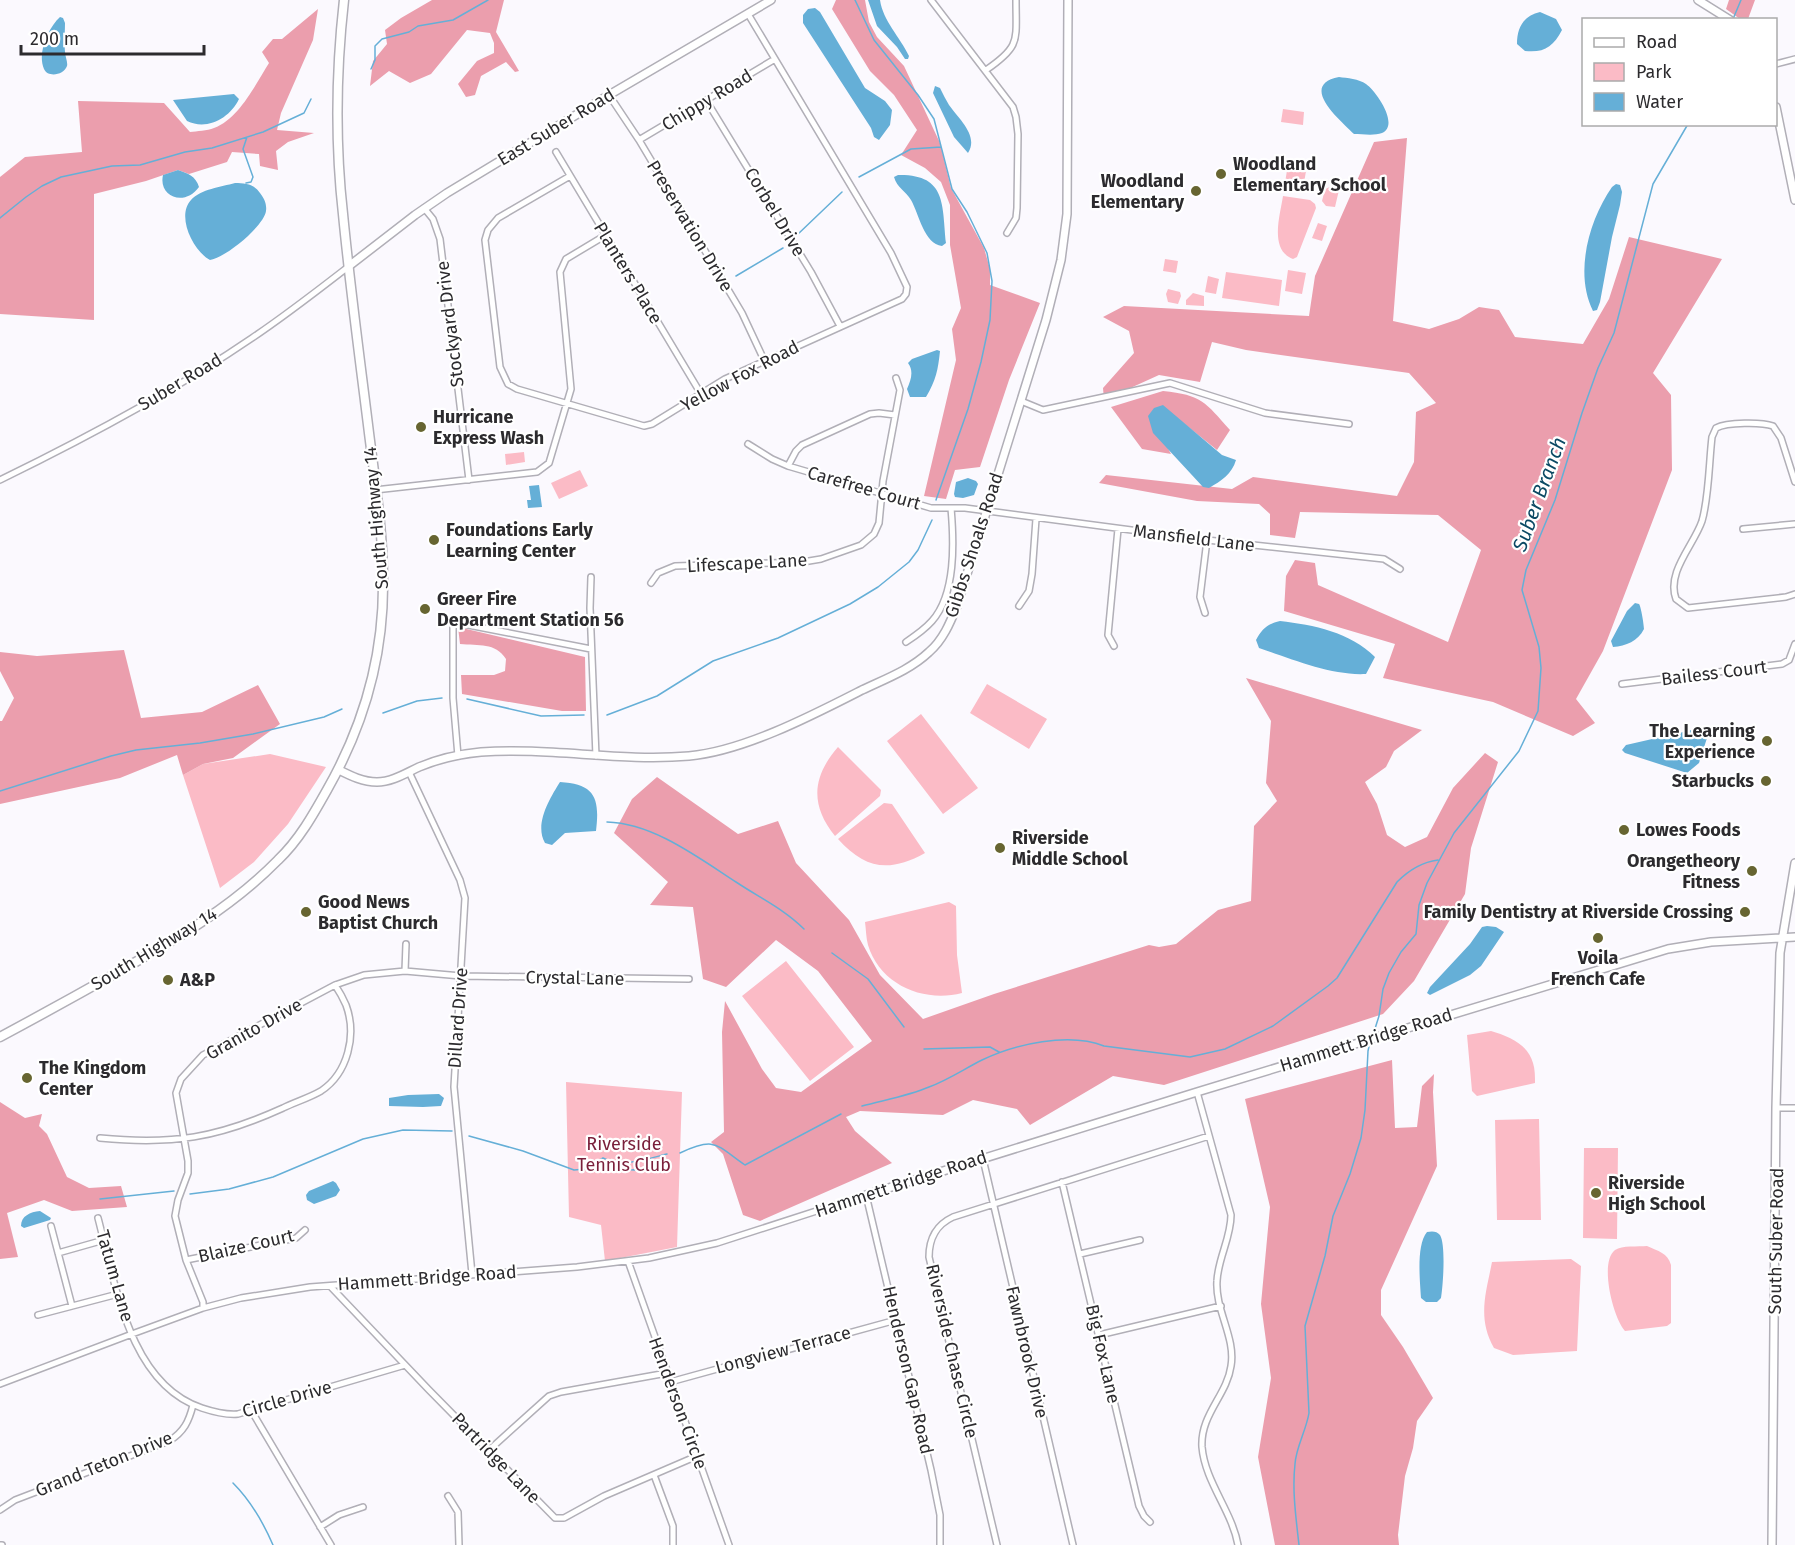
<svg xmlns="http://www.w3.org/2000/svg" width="1795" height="1545" font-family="'Fira Sans',sans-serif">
	<rect width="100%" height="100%" fill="#fbf9fe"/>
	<path fill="#fbbbc6" d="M1283 109 1304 112 1303 125 1281 122Z
		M1291 163 1307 165 1304 183 1292 180 1285 183 1288 164Z
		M1330 187 1339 190 1335 207 1326 206 1322 201 1325 189Z
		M1283 196 1310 200 1315 204 1316 208 1297 257 1293 259C1269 250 1280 216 1283 196Z
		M1318 223 1327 226 1322 241 1312 238Z
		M1165 259 1178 261 1176 273 1163 271Z
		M1288 270 1306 273 1302 294 1285 291Z
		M1226 272 1282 280 1279 306 1222 298Z
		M1208 276 1219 279 1216 294 1205 292Z
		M1168 289 1180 292 1181 296 1178 304 1168 302 1166 294Z
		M1193 293 1204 296V306L1186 305V300Z
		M524 452 525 462 506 465 505 454Z
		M580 470 588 486 559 499 551 483Z
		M987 684 1047 719 1029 749 970 713Z
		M921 714 978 788 943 814 887 741Z
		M838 747 881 790 880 796 835 836C810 805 812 777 838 747Z
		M270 754 326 767 288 824 254 862 220 888 183 775 203 764Z
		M884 803 892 804 925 853C889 873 865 869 838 839Z
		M949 902 956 906 957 955 962 993C924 1003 880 985 868 945 866 938 866 929 865 922Z
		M786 961 854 1047 810 1081 742 996Z
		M1491 1031C1508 1036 1528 1044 1533 1063 1535 1069 1535 1077 1535 1083L1477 1096 1472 1091 1467 1035Z
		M566 1082 682 1092 677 1247 605 1261 601 1225 569 1217Z
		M1539 1119 1541 1220H1497L1495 1120Z
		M1584 1148H1618L1617 1239 1583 1238Z
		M1647 1246C1658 1251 1668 1253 1671 1265V1323L1667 1326 1625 1331C1613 1318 1599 1262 1615 1250 1622 1245 1638 1247 1647 1246Z
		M1571 1259 1581 1266 1577 1351 1513 1355 1494 1348C1477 1318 1486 1293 1492 1262Z"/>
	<path fill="#eb9ead" d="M432 0H504L496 32 519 71 515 72 506 62 481 76 475 95 466 97 458 84 477 61 494 53V43L490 33 467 30 431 74 410 83 389 71 370 86 373 61 387 44 385 30 401 18Z
		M836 0H865L869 22 877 37 904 66 940 143 951 188 984 248 990 269V285L1040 303 1009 380 980 467 955 470 946 499 924 496 956 360 952 329 961 308 950 245V205L941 182 925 168 901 155 917 130 894 95 870 71 832 9Z
		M1729 0H1755L1748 19H1740L1726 9Z
		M318 9 313 40 281 113 277 130 314 133 288 142 276 151 278 170 260 166 259 154 232 152 227 162 189 174 178 170 146 181 94 194V320L0 314V177L25 157 82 152 78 101 164 103 190 132C197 131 207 131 214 128 239 119 255 85 269 63L262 52 273 39H282Z
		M1407 138 1393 321 1429 329 1459 319 1479 307 1499 310 1515 337 1583 344 1609 299 1629 237 1722 259 1653 373 1671 395 1672 470 1603 651 1576 699 1595 723 1573 736 1493 702 1383 678 1395 644 1284 611 1286 576 1295 560 1315 563 1318 585 1448 642 1481 550 1438 515 1300 512 1295 538 1270 535V514L1259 504 1197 501 1099 483 1106 475 1232 489 1253 477 1397 496 1414 462 1416 412 1436 403 1409 373 1246 350 1212 342 1200 382 1159 375 1104 400 1103 388 1134 353 1129 331 1103 317 1124 306 1309 316 1315 276 1374 142Z
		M1163 391C1202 395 1205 402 1230 430L1217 450 1166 409 1151 417 1171 454 1142 449 1111 407Z
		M458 627 585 657 586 711H562L462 694 461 675H494L505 671 506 659C495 642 479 646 460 644Z
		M124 650 141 718 202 712 258 685 280 724 233 758 203 764 183 775 177 755 120 778 0 804V721H2L14 698 0 671V652L37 656Z
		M1246 678 1422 730 1394 751 1386 767 1365 782 1377 804 1387 835 1405 847 1427 837 1453 788 1485 753 1498 762 1471 848 1465 894 1414 981 1383 1014 1164 1085 1113 1076 1030 1125 1017 1109 973 1100 943 1115 860 1111 846 1117 855 1131 892 1163 760 1221 743 1215 723 1154 711 1142 724 1132 722 1032 725 1001 762 1069 776 1088 801 1092 872 1041 818 971 776 940 726 987 703 979 693 907 650 905 668 882 614 833 632 799 657 777 738 834 778 821 796 863 849 920 880 975 923 1019 994 994 1149 945 1159 947 1176 944 1218 910 1251 901 1254 826 1277 801 1266 783 1271 721Z
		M1392 1060 1395 1128 1417 1127 1422 1086 1434 1074 1433 1092 1437 1166 1381 1290V1315L1403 1347 1433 1398 1417 1421 1413 1448 1405 1476 1398 1535 1399 1545H1275L1258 1457 1271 1378 1261 1304 1270 1207 1245 1099Z
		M0 1102 25 1118 42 1114 39 1126 47 1134 67 1177 89 1188 121 1186 127 1207 72 1211 44 1200 7 1213 18 1257 0 1259Z"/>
	<path fill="#65afd7" d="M868 0H880C883 21 900 37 909 56L908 59H905L897 47 877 26Z
		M815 8 820 12 865 88 885 101 892 110 890 125 879 140 874 137 871 128 803 23V15L808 9Z
		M1540 12 1556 19 1562 30C1553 47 1544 53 1525 51L1517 44C1517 28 1523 16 1540 12Z
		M60 17 63 18 65 23C65 32 64 42 65 52 65 56 68 62 67 66 64 75 48 78 44 69 37 53 48 28 60 17Z
		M1339 77C1347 78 1359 79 1366 84 1376 91 1400 125 1382 133 1374 136 1362 134 1354 134 1340 120 1298 85 1339 77Z
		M935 86 940 88C943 94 946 100 949 105 959 119 979 136 968 153L954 137 933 93Z
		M234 94 239 99C230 118 207 131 187 121L173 100Z
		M178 170C187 173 196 176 199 187 185 207 158 197 163 175Z
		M898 175C947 174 942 205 946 243L942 246C924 244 919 214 911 200 906 191 897 188 894 177Z
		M235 183C245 183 254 184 260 193 264 198 267 204 266 211 264 226 225 258 210 260 193 251 176 216 191 200 201 189 221 187 235 183Z
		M1616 184 1620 185 1622 192 1620 205 1612 237 1600 302 1597 310 1593 311C1574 273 1589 220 1612 187Z
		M937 350 940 351C938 370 936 380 926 397H910L907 389C911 380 914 371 908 363L912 359Z
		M1163 405 1222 455 1236 460C1232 474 1221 481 1209 488L1203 487 1153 433 1148 416 1154 408Z
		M968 478 976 481 978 484 974 495 963 498 955 497 954 494 956 482Z
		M539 485 542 507 528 508 527 500H531L529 486Z
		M1635 603 1639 604C1641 606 1644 625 1644 629 1638 641 1626 646 1613 647L1611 641 1627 611Z
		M1280 621C1314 625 1350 632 1375 657L1366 674C1332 676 1291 659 1259 648L1256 640C1262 629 1267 624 1280 621Z
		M1696 729 1705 730 1707 738 1699 763 1687 773 1625 753 1622 750 1626 745Z
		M560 782C595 784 600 798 596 831L565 833 552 845 545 843C534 824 550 798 560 782Z
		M1487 926 1496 927 1504 932 1481 966 1470 975 1430 995 1427 993 1430 987 1470 944 1482 927Z
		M439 1094 444 1098 441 1106 423 1107 389 1106V1098L408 1095Z
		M661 1166 666 1167 665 1173 624 1170Z
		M333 1181 336 1183 340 1190 336 1196 314 1204 307 1200 306 1195 309 1191Z
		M40 1211 51 1218 50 1220 24 1228 21 1226C21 1216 30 1212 40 1211Z
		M1427 1232C1432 1231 1437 1231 1440 1235 1446 1245 1443 1286 1441 1298L1437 1302H1426L1421 1298C1420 1281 1416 1245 1427 1232Z"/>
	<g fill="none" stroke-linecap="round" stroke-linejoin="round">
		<path stroke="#65afd7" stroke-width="1.5" d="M855 0 874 40 918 95 934 119 952 189 967 212 987 253 992 281 990 320 981 362 968 409 936 500
			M1733 19 1741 0
			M371 69 375 60V46L382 39 409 32 418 26 453 20 488 0
			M859 177 911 149 941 147
			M246 183 251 182 253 177 243 149 247 137
			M0 218 26 197 42 186 61 177 112 166 140 165 185 152 212 148 263 132 304 113 311 99
			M797 235 842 192
			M736 276 783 248
			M467 699 541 716 584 715
			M383 713 417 701 442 698
			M607 715 657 696 713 661 778 638 850 604 878 587 909 562 918 550 932 520
			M0 791 111 756 136 750 200 743 253 734 324 717 342 709
			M607 822C653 823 699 858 736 882 760 898 784 909 804 929
			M832 953 868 979 904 1027
			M1373 1035 1379 1016 1383 989 1389 973 1401 952 1416 934 1419 905 1427 883 1454 833 1519 751 1538 711 1541 668 1539 647 1522 590 1526 570 1555 500 1582 413 1598 368 1614 333 1653 184 1688 124
			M924 1049 990 1047 999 1052
			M862 1106C884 1100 908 1096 929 1087 948 1080 964 1069 982 1060 1015 1044 1069 1032 1104 1046L1190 1057 1225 1049 1273 1026 1328 986 1337 978 1397 882C1408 871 1422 862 1438 860
			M469 1136 523 1151 574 1170 586 1169 603 1158C622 1168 647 1159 667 1154
			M680 1153C716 1136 716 1145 745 1165L841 1114
			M190 1194 229 1189 273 1177 363 1139 403 1130 452 1131
			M100 1199 174 1191
			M233 1483C251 1501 263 1522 273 1545
			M1299 1545C1296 1518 1292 1490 1295 1464 1296 1447 1306 1431 1309 1413L1305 1326 1325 1256 1333 1216 1350 1174 1361 1138 1365 1110 1368 1051 1370 1042"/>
		<g stroke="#b1afb7" stroke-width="8">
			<path id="minor" d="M931 0 1013 107 1016 117 1018 134 1017 208 1016 218 1007 233
				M1776 64 1795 59
				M986 70C1021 46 1016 41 1016 0
				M609 95 639 140 742 313 764 360
				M706 100 811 272 840 326
				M639 140 775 59
				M556 152 701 394
				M570 176 498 218 488 230 485 240 500 367 508 384 517 389 644 426 652 424 725 379 902 299 906 294 907 287 891 253 748 14
				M424 208 433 219 440 239 469 480
				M1021 401 1043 410 1170 383 1265 413 1349 424
				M748 444 772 459 788 466 931 508H965L1207 540 1384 559 1400 569
				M788 466 796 451 802 445 870 414 879 413 895 415
				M0 480C86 438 173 392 252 338 285 316 317 291 348 267
				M1795 482 1781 438 1773 426C1762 422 1727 422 1716 428L1712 437C1709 462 1709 497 1702 521 1694 545 1666 572 1676 599L1688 608 1786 597 1795 594
				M375 490 537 472 549 463 571 389 560 272 566 259 606 235
				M1743 529 1795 524
				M591 577 590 608 596 756
				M651 583 658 573 675 566 803 562 821 559 861 545 874 534 879 523 883 481 900 390 896 378
				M1019 606 1029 591 1032 574 1036 519
				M1205 613 1200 597 1207 540
				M906 642C915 636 925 629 932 621 956 594 954 542 951 508
				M1114 646 1108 635 1118 529
				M1622 684 1782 664 1789 660 1795 644
				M458 756 453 698V622L591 649
				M409 772 460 880 465 898 454 1087 472 1274
				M405 971 406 944
				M1197 1092 1231 1215C1231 1238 1218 1258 1217 1281 1215 1310 1236 1338 1231 1366 1227 1395 1200 1415 1202 1447 1205 1482 1232 1511 1238 1545
				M1776 1108H1795
				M100 1138C173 1145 217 1138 283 1108 295 1102 309 1098 321 1091 348 1073 357 1035 346 1005 343 998 339 991 335 985
				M983 1159 1073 1545
				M1062 1182 1139 1506 1144 1516 1150 1522
				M98 1218C115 1282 129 1384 202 1408 214 1412 225 1415 238 1414L405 1365
				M51 1226 72 1306
				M58 1253 104 1240
				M1080 1254 1140 1240
				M186 1260 296 1238 305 1230
				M628 1261 729 1545
				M330 1286 429 1390 555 1518H564L604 1496 697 1456
				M203 1308V1302L186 1260 175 1216 178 1200 188 1173V1161L176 1093 181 1079 203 1055 335 985 364 975 405 971 461 976 689 979
				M38 1315 118 1294
				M1099 1335 1221 1306
				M670 1382 896 1320
				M0 1384 132 1334 203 1308 241 1298 310 1287 577 1267 649 1258 717 1243 866 1195 931 1470 940 1515V1545
				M251 1410 331 1545
				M488 1451 549 1396 561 1392 667 1373
				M654 1475 673 1526V1545
				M448 1496 458 1512 459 1545
				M0 1510 15 1500 169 1441C184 1432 189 1421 193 1405
				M320 1527 339 1515 363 1507
				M0 1545H2
				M997 1545 929 1257C929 1238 936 1225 953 1217L1209 1136"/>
		</g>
		<g stroke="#b1afb7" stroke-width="10">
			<path id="tertiary" d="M1698 0 1730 20
				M1776 107 1795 200
				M349 266 415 215 447 193 609 95 771 0
				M339 770C351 776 363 782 377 782 392 782 406 773 419 767 438 759 460 754 481 752 550 747 620 762 689 756 744 751 813 715 862 690 885 679 910 670 929 652 943 640 950 623 957 606L1046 320 1061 260 1067 214 1068 0
				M866 1195 1197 1092 1668 949 1711 942 1795 937
				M1772 1545 1776 1108 1780 953 1795 863"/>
		</g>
		<g stroke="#b1afb7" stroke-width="11">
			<path id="secondary" d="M0 1037C39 1016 79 994 118 972 175 940 232 907 278 860 299 840 313 815 327 790 364 725 384 655 383 580 383 531 375 481 369 433 360 360 350 287 343 214 335 143 336 71 344 0"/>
		</g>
		<use href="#minor" stroke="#fff" stroke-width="5"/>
		<use href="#tertiary" stroke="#fff" stroke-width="7"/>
		<use href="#secondary" stroke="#fff" stroke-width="8"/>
	</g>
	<g fill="#676531" stroke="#fff" stroke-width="2">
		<circle cx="1221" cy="174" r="6"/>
		<circle cx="1196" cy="191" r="6"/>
		<circle cx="421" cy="427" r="6"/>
		<circle cx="434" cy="540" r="6"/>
		<circle cx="425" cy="609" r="6"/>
		<circle cx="1767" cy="741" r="6"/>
		<circle cx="1766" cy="781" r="6"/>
		<circle cx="1624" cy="830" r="6"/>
		<circle cx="1000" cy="848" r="6"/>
		<circle cx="1752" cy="871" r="6"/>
		<circle cx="306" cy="912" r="6"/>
		<circle cx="1745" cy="912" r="6"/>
		<circle cx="1598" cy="938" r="6"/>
		<circle cx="168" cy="980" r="6"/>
		<circle cx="27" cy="1078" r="6"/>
		<circle cx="1596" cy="1193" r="6"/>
	</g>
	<g text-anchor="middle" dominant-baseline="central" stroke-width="4.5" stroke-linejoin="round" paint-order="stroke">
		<g font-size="18" fill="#2c2b2e" stroke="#fff">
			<text transform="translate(707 100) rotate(-31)">Chippy Road</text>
			<text transform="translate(556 127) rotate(-31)">East Suber Road</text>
			<text transform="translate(775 212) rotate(59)">Corbel Drive</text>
			<text transform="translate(690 226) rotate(59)">Preservation Drive</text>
			<text transform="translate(628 273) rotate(59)">Planters Place</text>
			<text transform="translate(450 324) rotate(-97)">Stockyard Drive</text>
			<text transform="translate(740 376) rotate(-28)">Yellow Fox Road</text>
			<text transform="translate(180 382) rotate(-31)">Suber Road</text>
			<text transform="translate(864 488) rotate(16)">Carefree Court</text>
			<text transform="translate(376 518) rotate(-95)">South Highway 14</text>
			<text transform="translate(1194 538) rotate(7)">Mansfield Lane</text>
			<text transform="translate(974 545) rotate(-72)">Gibbs Shoals Road</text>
			<text transform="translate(747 563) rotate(-3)">Lifescape Lane</text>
			<text transform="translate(1714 673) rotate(-7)">Bailess Court</text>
			<text transform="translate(154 949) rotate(-31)">South Highway 14</text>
			<text transform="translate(575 978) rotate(1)">Crystal Lane</text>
			<text transform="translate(458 1018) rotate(-86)">Dillard Drive</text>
			<text transform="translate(254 1029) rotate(-29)">Granito Drive</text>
			<text transform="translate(1366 1040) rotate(-17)">Hammett Bridge Road</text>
			<text transform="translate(901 1184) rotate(-18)">Hammett Bridge Road</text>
			<text transform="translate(1776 1241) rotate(-89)">South Suber Road</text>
			<text transform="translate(246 1246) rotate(-13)">Blaize Court</text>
			<text transform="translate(115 1276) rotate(74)">Tatum Lane</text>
			<text transform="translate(427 1278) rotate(-4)">Hammett Bridge Road</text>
			<text transform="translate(783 1350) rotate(-15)">Longview Terrace</text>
			<text transform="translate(952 1351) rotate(77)">Riverside Chase Circle</text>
			<text transform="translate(1027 1352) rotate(77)">Fawnbrook Drive</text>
			<text transform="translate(1103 1354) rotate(77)">Big Fox Lane</text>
			<text transform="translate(908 1370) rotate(77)">Henderson Gap Road</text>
			<text transform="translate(287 1399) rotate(-16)">Circle Drive</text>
			<text transform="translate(678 1403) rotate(70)">Henderson Circle</text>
			<text transform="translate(496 1458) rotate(46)">Partridge Lane</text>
			<text transform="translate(104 1464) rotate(-22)">Grand Teton Drive</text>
		</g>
		<g font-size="18" font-weight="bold" fill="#2c2b2e" stroke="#fff" text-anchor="start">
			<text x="1233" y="164">Woodland<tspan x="1233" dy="21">Elementary School</tspan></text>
			<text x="1184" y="181" text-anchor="end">Woodland<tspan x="1184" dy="21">Elementary</tspan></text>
			<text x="433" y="417">Hurricane<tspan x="433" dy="21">Express Wash</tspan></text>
			<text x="446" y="530">Foundations Early<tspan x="446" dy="21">Learning Center</tspan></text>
			<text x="437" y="599">Greer Fire<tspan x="437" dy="21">Department Station 56</tspan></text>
			<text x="1755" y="731" text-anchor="end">The Learning<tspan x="1755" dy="21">Experience</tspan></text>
			<text x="1754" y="781" text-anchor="end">Starbucks</text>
			<text x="1636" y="830">Lowes Foods</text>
			<text x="1012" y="838">Riverside<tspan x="1012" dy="21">Middle School</tspan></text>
			<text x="1740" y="861" text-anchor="end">Orangetheory<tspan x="1740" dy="21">Fitness</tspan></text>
			<text x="318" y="902">Good News<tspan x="318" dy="21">Baptist Church</tspan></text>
			<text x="1733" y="912" text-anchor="end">Family Dentistry at Riverside Crossing</text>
			<text x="1598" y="958" text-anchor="middle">Voila<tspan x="1598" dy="21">French Cafe</tspan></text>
			<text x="180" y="980">A&amp;P</text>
			<text x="39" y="1068">The Kingdom<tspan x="39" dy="21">Center</tspan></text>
			<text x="1608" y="1183">Riverside<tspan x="1608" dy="21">High School</tspan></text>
		</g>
		<g font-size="18" fill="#7a203b" stroke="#fff">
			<text x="624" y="1144">Riverside<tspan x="624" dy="21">Tennis Club</tspan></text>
		</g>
		<g font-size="20" font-style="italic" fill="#0b4964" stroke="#fff">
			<text transform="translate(1539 494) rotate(-70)">Suber Branch</text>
		</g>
	</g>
	<rect x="1582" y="18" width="195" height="108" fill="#ffffff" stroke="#abaaab" stroke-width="1.5"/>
	<rect x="1594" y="38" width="30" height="9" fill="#ffffff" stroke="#abaaab" stroke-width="1.5"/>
	<text x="1636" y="48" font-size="18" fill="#2c2b2e">Road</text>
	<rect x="1594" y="63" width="30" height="18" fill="#fbbbc6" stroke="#abaaab" stroke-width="1.5"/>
	<text x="1636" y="78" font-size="18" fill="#2c2b2e">Park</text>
	<rect x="1594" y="93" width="30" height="18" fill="#65afd7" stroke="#abaaab" stroke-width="1.5"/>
	<text x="1636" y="108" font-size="18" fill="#2c2b2e">Water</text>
	<path d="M21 45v9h183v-9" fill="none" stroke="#2c2b2e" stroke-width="3"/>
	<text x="30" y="45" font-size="18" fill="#2c2b2e" stroke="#ffffff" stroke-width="4.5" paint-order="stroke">200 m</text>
</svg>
